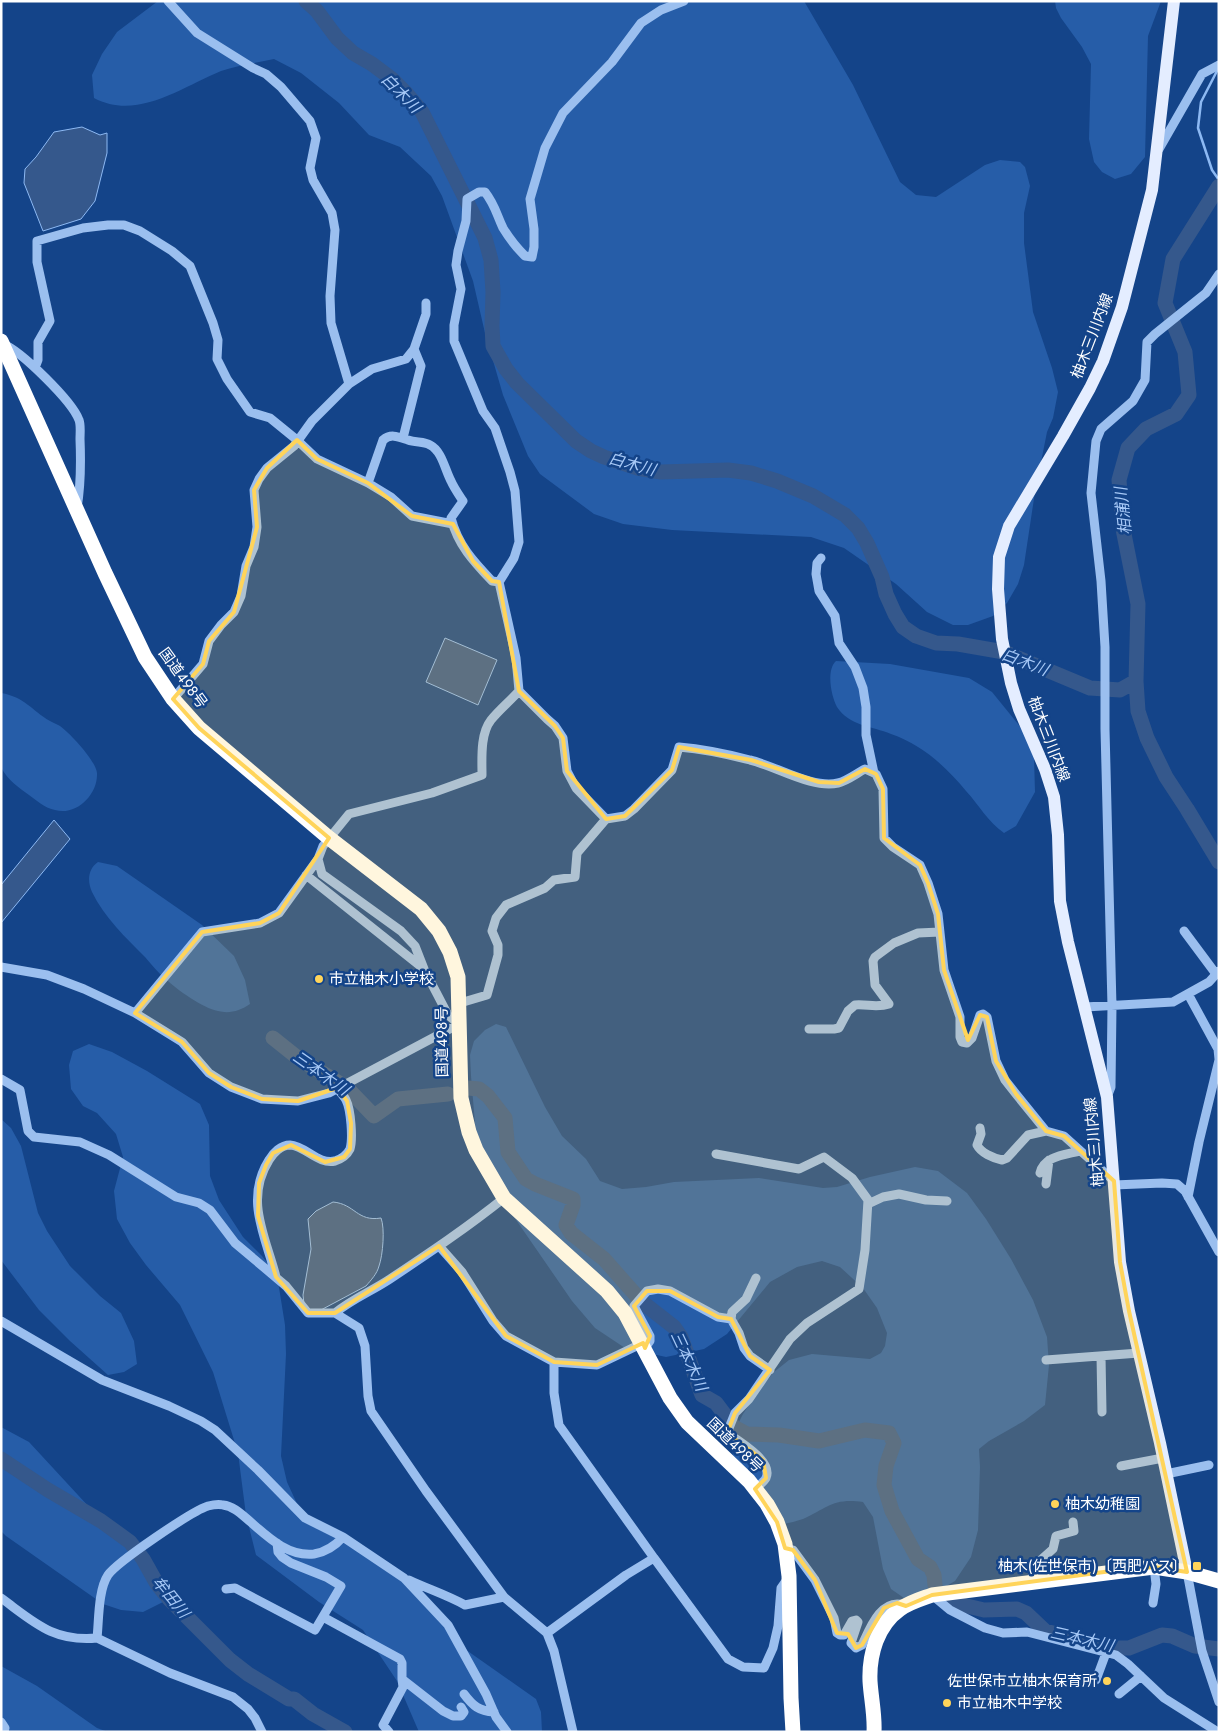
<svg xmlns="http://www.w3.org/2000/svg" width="1220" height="1733" font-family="Jost,'Noto Sans JP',sans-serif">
	<rect width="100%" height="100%" fill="#144489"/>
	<path fill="#265da8" d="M158 1H804L853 85 900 182 916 195 936 197 985 165 1000 160 1020 162 1025 167 1030 186 1024 213V243L1033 312 1052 368 1058 392 1053 418 1047 432 1035 492 1024 565 1018 584 1007 603 993 616 968 625H953L927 612 896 584 844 548 811 537 672 530 623 524 594 514 540 474 528 456 503 395 485 333 473 281 442 196 431 176 400 147 369 135 339 103 301 73 274 59C257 63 238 65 221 71 182 87 137 121 94 98L92 75 102 54 117 32Z
		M1055 1H1161L1148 36 1145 157 1131 174 1115 179 1102 172 1094 162 1089 139 1091 64 1082 47 1061 18 1056 8Z
		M836 661 890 664 969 678 992 692 1022 729 1034 757 1035 792 1016 826 1004 833C988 822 979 805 966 791 953 775 936 758 918 747 910 742 900 737 891 734 872 726 849 726 837 707 831 696 826 670 836 661Z
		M1 693C25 697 31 710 50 721 53 723 57 724 60 726 70 733 96 761 97 773 98 795 76 816 55 810 45 808 37 801 29 795 19 788 8 780 2 769 0 763 1 705 1 693Z
		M98 862 117 866 202 925 234 956 245 980 250 1004C240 1011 229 1014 218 1011 203 1008 177 990 166 979 158 973 152 965 145 957 126 938 104 917 92 892 87 881 88 869 98 862Z
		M496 1024 506 1027 545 1107 562 1136 586 1159 600 1181 622 1189 646 1187 674 1182 759 1178 823 1188 837 1187 870 1177 915 1167 938 1171 967 1193 986 1219 1011 1259 1033 1300 1047 1337 1049 1365 1045 1405 1024 1421 989 1441 979 1449 980 1467 978 1530 971 1557 955 1581 936 1592 904 1598 891 1589 883 1569 873 1517 863 1502C832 1498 828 1508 803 1519 796 1521 790 1523 783 1524L733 1456 731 1438 743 1414 759 1390 774 1372 789 1360 812 1354 870 1359 881 1353 885 1346 887 1333 877 1308 863 1288 840 1267 822 1261 797 1267 770 1282 727 1334 704 1349 666 1357 625 1348 595 1328 572 1301 492 1185 476 1135 471 1076 470 1055 474 1041 485 1030Z
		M89 1044 112 1052 147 1071 200 1104 209 1125 210 1176 219 1200 243 1237 262 1256 277 1275 285 1325 286 1354 281 1456 287 1482 299 1508 317 1528 396 1568 462 1647 536 1699 541 1712 542 1732H419L397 1681 363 1630 319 1602 256 1555 246 1515 238 1453 213 1372 180 1305 146 1265 130 1243 117 1219 114 1191 123 1157 116 1134 97 1113 83 1106 71 1089 69 1065 73 1051Z
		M1 1119 11 1128 21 1146 38 1213 47 1231 70 1266 100 1296 121 1313 134 1341 137 1364 124 1372 108 1375 70 1341 39 1310 1 1260Z
		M1 1427 29 1442 102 1521 121 1538 140 1550 158 1580 162 1592 163 1602 143 1612 121 1610 103 1604 6 1536 1 1531Z
		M1 1666 37 1686 97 1728 108 1732H1Z"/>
	<path fill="#35588c" stroke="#8db9f3" d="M82 127 100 135 107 133V153L95 201 81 219 43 231 24 183 25 169 36 157 54 132Z
		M445 638 497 660 478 705 426 682Z
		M54 820 70 839 1 923V885Z
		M333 1202C355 1204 357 1222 381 1218 385 1228 383 1255 379 1266 377 1274 371 1280 366 1286L319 1311H312L304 1304 303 1295 311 1249 308 1219 316 1211Z"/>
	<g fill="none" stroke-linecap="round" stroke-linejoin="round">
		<path stroke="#8db9f3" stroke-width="2.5" d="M1218 69 1201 102 1198 128 1212 170 1219 180"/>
		<path stroke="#35588c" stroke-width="15" d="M306 1 317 11 337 38 353 53 372 64 392 79 407 94 422 112 485 238 491 260 493 292 492 326 493 346 506 369 517 383 576 441 591 451 604 457 637 468 661 472 728 470 751 473 777 481 813 496 845 515 858 528 867 543 882 577 886 594 895 614 903 627 916 636 936 643 958 644 1004 652 1090 688 1120 690 1136 681
			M1219 186 1173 259 1165 303 1185 352 1189 395 1176 414 1146 429 1128 448 1119 480 1123 529 1138 604 1136 681 1138 711 1147 738 1166 777 1187 809 1219 862
			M273 1038 298 1058 347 1088 374 1116 398 1099 448 1094
			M468 1088 479 1089 488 1096 505 1118 508 1152 526 1179 535 1184 573 1199V1205L566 1225 571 1233 604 1259 642 1302 674 1327 681 1337 702 1395 716 1403 734 1427 747 1434 779 1435 819 1441 865 1430 889 1433 894 1443 886 1466 884 1485 892 1511 918 1559 930 1567 934 1575 935 1585
			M1 1459 48 1490 101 1521 130 1542 143 1559 157 1584 170 1600 230 1660 248 1674 289 1699H294L313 1714 345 1732
			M950 1602 984 1610 1017 1609 1026 1613 1045 1631 1112 1648H1129L1162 1635 1172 1636 1195 1646 1219 1649"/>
		<path stroke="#9bbfef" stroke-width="9" d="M168 1 197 33 253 68 266 74 281 87 310 121 316 138 310 168 313 180 332 213 335 230 330 296 331 323 349 384
			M1159 149 1202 74 1219 65
			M3 344C21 351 72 401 79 420 81 425 80 433 80 439 81 463 81 485 77 508
			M35 368 38 360V342L50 321 37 262V241L83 228 108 225H124L140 231 172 251 190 266 213 323 218 340 217 359 227 379 250 412 270 418 297 440 317 459 368 483 391 497 412 516 453 524
			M403 438 421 366 414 349
			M368 483 383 440C391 433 399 437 408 440 416 443 424 441 430 445 442 451 445 470 451 481 454 488 459 495 463 501L451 518C458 545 473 561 492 581L499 582
			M821 558 817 563 816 574 819 591 835 616 839 643 855 667 863 688 866 707V735L874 773
			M173 699 203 664 209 641 221 625 234 612 241 596 246 566 254 547 257 527 254 490 259 479 267 468 294 446 312 421 349 384 372 369 406 359 414 349 426 314V303
			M606 819 576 788 567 771 563 738 555 726 547 719 519 691 516 658 499 582 514 558 519 542 515 491 510 472 495 428 483 411 454 341V325L461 289 456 265 458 251 466 221 467 199 479 192H485C495 205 496 213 503 228 509 238 517 248 525 256L532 257 534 247V229L530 199 545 148 563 113 612 62 641 23 661 10 684 1
			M318 859 322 874 401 931 415 946 424 969
			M1184 931 1216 974
			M1 967 47 975 84 989 135 1013 182 1042 209 1073 231 1087 262 1099 298 1101 329 1093 459 1024 448 1015 424 969 306 875
			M1188 994 1218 1049 1219 1059
			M460 1003 487 995 498 955V945L492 931 496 918 506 905 545 888 554 880 575 877 577 853 606 819 625 816 634 809 672 770 679 747C703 749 727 754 750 760 776 766 812 789 838 783 847 781 857 773 865 769L876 774 883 789 884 838 893 847 920 865 928 883 938 914 944 970 960 1017V1037L962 1042 967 1043 972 1038 980 1015 983 1014 987 1017 996 1061 1005 1080 1016 1094 1046 1131 1064 1136 1114 1181
			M1085 1007 1173 1002 1209 982 1219 971
			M135 1013 202 932 260 923 279 913 318 859 323 846 349 814 432 793 482 775C482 759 480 734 491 720 499 710 510 701 519 691
			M809 1029H834L839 1028 848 1011 855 1005C867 1004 877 1008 889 1004L875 985 873 961 875 957 894 943 918 933 940 932
			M1 1079 20 1090 28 1131 34 1137 80 1142 109 1155 176 1197 199 1203 210 1210 235 1243 286 1286 308 1313H335L359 1328 365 1346 368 1396 371 1411 426 1491 504 1597 547 1633 554 1651 573 1732
			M1107 1097 1111 1087 1112 1006 1105 729V647L1101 581 1091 493 1096 441 1101 429 1133 401 1145 380 1147 342 1155 334 1206 293 1219 274
			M980 1128 981 1134 977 1145C981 1153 993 1158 1002 1160L1007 1158 1028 1135 1046 1131
			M716 1154 799 1169 824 1157 852 1178 868 1200 865 1250 859 1289 807 1323 790 1339 749 1399 735 1413 727 1433
			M1040 1173C1044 1156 1065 1155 1080 1151
			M1046 1184 1049 1160
			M1114 1185 1162 1183 1177 1184 1185 1191 1219 1252
			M1188 1197 1199 1142 1219 1060
			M868 1204 883 1197 899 1194 926 1200 947 1201
			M439 1246 462 1272 493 1321 506 1336 554 1362 597 1365 643 1343
			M276 1277C266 1237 244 1200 269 1160 273 1153 281 1145 290 1145 306 1146 318 1165 335 1161 341 1159 347 1155 350 1149 353 1139 351 1110 346 1100 344 1096 340 1092 337 1088
			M756 1278 746 1299 732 1312 731 1319 739 1333 744 1348 750 1356 770 1370
			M335 1313C352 1299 372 1291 390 1279 429 1253 468 1227 504 1198
			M1 1321 102 1380 169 1406 201 1421 215 1430 258 1470 305 1518 343 1537 404 1578 448 1625 486 1694 496 1717 507 1732
			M645 1348 650 1341V1336L634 1306 647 1291 658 1289 670 1291 718 1317 731 1319
			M1101 1356 1102 1412
			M1046 1360 1139 1353
			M554 1362V1393L559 1425 654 1558
			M723 1430C735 1439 774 1460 766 1478 764 1482 758 1486 755 1489
			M1121 1466 1163 1458
			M1166 1474 1209 1465
			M785 1548 793 1550 815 1580 834 1618 837 1633 840 1635H844L852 1621 856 1620 858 1622 851 1643 856 1648 862 1645C870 1628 881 1598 904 1605
			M1187 1572 1202 1651 1219 1702
			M409 1580C428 1589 447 1595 465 1605L504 1597
			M1031 1582 1035 1565 1053 1549 1056 1536 1074 1531 1073 1522
			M226 1589 235 1588 315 1630 341 1586 326 1577 291 1563 282 1557 278 1552 277 1543
			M932 1595 950 1610 985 1628 1003 1633 1027 1632 1116 1655 1128 1664 1164 1698 1218 1732
			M1 1598C34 1622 53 1642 97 1638L170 1673 233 1697 248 1709 255 1718 262 1732
			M1153 1603 1156 1584 1154 1567
			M323 1617 400 1659 402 1663V1679L443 1711 453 1716H461L464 1712 461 1707
			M547 1633 626 1575 654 1558 728 1659 743 1667 764 1668 773 1648 778 1626 781 1588 788 1578
			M97 1638C99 1620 98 1590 108 1575 117 1562 192 1511 208 1506 212 1505 219 1504 223 1505 232 1506 239 1512 246 1518 265 1534 286 1557 314 1554 326 1552 335 1546 343 1537
			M1096 1680 1106 1653
			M464 1694C473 1706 479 1711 494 1712
			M1119 1694 1141 1676
			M1 1722 5 1728 4 1732
			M389 1732 383 1725 403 1687 402 1679"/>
		<path stroke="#e4edff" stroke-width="12" d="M1174 1 1152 190 1122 307 1103 361 1090 388 1063 436 1009 526 999 557 998 589 1002 639 1011 683 1019 709 1045 769 1054 797 1058 835 1060 901 1068 942 1107 1097 1120 1262 1129 1311 1160 1443 1187 1572"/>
		<path stroke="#fff" stroke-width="15" d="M1 341 105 573 145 657 173 699 199 728 329 838 421 909 439 931 450 952 458 977 461 1098 469 1132 476 1150 504 1198 607 1291 625 1313 670 1398 687 1422 749 1481 767 1504 777 1522 785 1544 789 1576 791 1698 793 1732
			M874 1732C875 1715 871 1698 870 1681 869 1655 877 1625 900 1609 910 1602 921 1599 932 1595L1154 1567 1187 1572 1219 1581"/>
	</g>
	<path fill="#ffd45a" fill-opacity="0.2" stroke="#ffd45a" stroke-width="4" stroke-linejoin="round" d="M297 440 317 459 368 483 412 516 453 524 473 561 492 581 499 582 519 691 555 726 563 738 567 771 606 819 625 816 672 770 679 747 751 760 819 782 839 783 865 769 876 774 883 789 884 838 920 865 928 883 938 914 944 970 968 1040 980 1015 987 1017 996 1061 1016 1094 1046 1131 1064 1136 1114 1181 1120 1262 1129 1311 1187 1572 1154 1567 1119 1570 932 1595 906 1606 897 1603 884 1608 862 1645 856 1648 848 1634 837 1633 815 1580 793 1550 785 1548 777 1522 755 1489 766 1478 763 1460 727 1433 735 1413 770 1370 750 1356 731 1319 718 1317 670 1291H647L634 1306 650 1336 645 1348 643 1343 597 1365 554 1362 506 1336 439 1246 335 1313H308L276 1277 258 1216 259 1183 266 1165 273 1153 291 1145 325 1162 344 1157 350 1149 351 1123 347 1101 337 1088 298 1101 262 1099 231 1087 209 1073 182 1042 135 1013 202 932 260 923 279 913 329 838 199 728 173 699 203 664 209 641 234 612 257 527 254 490 267 468Z"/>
	<g fill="#ffd45a" stroke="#144489" stroke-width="2">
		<circle cx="319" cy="979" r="5"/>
		<circle cx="1055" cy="1504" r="5"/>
		<rect x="1192" y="1561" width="10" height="10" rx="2.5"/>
		<circle cx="1107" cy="1681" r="5"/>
		<circle cx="947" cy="1703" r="5"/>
	</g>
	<g text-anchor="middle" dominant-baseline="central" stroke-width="5" stroke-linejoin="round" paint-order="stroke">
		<g font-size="15" fill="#fff" stroke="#144489">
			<text transform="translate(1092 336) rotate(-69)">柚木三川内線</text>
			<text transform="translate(183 678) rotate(54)">国道498号</text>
			<text transform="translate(1049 739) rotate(69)">柚木三川内線</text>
			<text transform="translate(442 1042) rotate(-91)">国道498号</text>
			<text transform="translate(1094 1142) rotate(-95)">柚木三川内線</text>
			<text transform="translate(735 1445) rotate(44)">国道498号</text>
		</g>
		<g font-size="15" fill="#fff" stroke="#144489" text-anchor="start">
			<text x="329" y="979">市立柚木小学校</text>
			<text x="1065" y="1504">柚木幼稚園</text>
			<text x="1187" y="1566" text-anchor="end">柚木(佐世保市)〔西肥バス〕</text>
			<text x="1097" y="1681" text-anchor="end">佐世保市立柚木保育所</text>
			<text x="957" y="1703">市立柚木中学校</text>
		</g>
		<g font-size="16" font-style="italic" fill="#a7c9f7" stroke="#144489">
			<text transform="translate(401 93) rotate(45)">白木川</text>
			<text transform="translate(632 464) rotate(15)">白木川</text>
			<text transform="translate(1123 511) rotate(-96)">相浦川</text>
			<text transform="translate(1025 662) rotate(21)">白木川</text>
			<text transform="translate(321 1073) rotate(35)">三本木川</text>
			<text transform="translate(689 1361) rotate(65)">三本木川</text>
			<text transform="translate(171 1597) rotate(51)">牟田川</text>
			<text transform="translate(1082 1639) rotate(13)">三本木川</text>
		</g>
	</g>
	<rect width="1220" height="1733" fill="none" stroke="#ffffff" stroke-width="5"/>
</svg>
